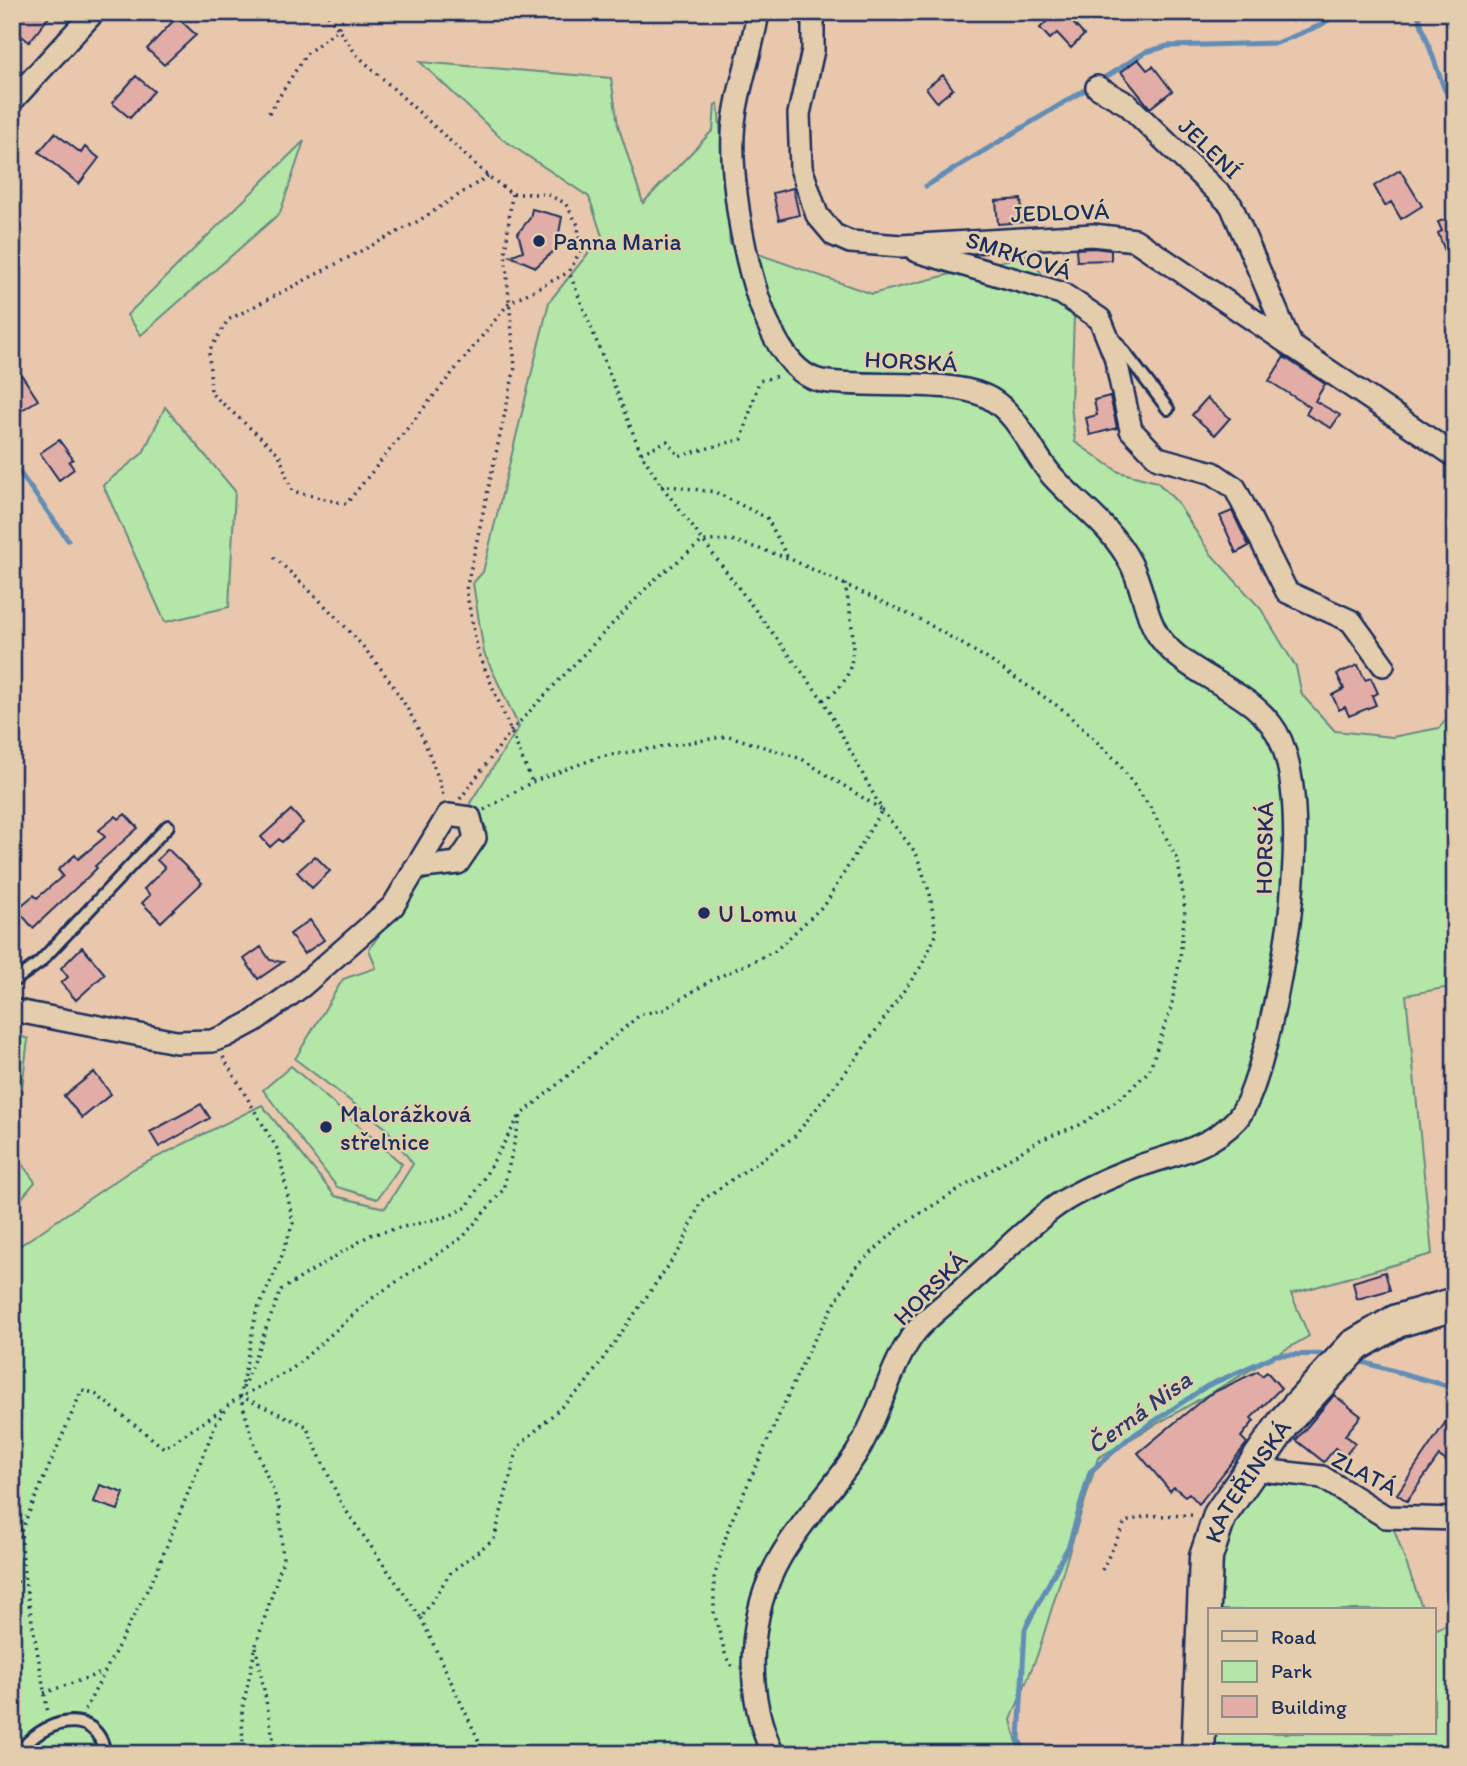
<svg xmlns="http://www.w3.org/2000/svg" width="1467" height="1766" font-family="Itim,sans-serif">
	<rect width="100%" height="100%" fill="#e8c7ac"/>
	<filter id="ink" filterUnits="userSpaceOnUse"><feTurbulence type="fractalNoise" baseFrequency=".0143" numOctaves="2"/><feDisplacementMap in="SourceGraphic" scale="14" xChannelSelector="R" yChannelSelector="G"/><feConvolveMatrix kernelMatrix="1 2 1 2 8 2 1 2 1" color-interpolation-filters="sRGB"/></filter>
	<g filter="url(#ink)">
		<path fill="#b3e6a7" stroke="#678a82" stroke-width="2" d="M420 62 611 78 618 125 643 203 713 130 715 105 718 103 730 244 872 294 1027 255 1074 315 1071 405 1075 442 1119 472 1157 482 1176 501 1210 553 1261 609 1296 667 1302 695 1335 731 1392 737 1439 728 1455 708V986L1406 995 1432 1254 1291 1294 1309 1336 1098 1458 1038 1653 1011 1720 1020 1754H12V1251L133 1169 262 1105 335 1196 385 1208 413 1164 386 1128 295 1059 343 979 376 968 369 949 417 883 466 864 487 829 470 803 519 727 484 653 473 583 483 572 549 302 602 236 589 197 502 139Z
			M304 141 280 213 141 335 127 315Z
			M165 407 235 491 229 607 165 622 103 485 143 453Z
			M12 1033 28 1039 14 1153 35 1182 12 1210Z
			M291 1066 402 1164 377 1199 337 1187 263 1090Z
			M1288 1478 1320 1482 1392 1524 1423 1610H1213L1216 1558 1250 1484Z
			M1455 1621V1754H1207L1210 1733H1434V1630Z"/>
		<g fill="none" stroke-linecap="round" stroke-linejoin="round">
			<path stroke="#628db6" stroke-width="5" d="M1417 12 1444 88 1455 108
				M1099 81 1146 52 1168 46 1277 43 1321 25 1340 12
				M926 186 1091 86
				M12 462 68 540
				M1355 1360 1455 1388
				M1025 1754 1019 1739 1025 1629 1069 1545 1090 1472 1129 1438 1207 1386 1276 1355 1332 1354"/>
		</g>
		<path fill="#e1ada6" stroke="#1b2f5e" stroke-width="2" d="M24 12H53L29 42 12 28Z
			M1056 12H1063L1084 35 1071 48 1057 33 1050 39 1040 28Z
			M177 17 196 35 164 65 147 49Z
			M1138 59 1147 70 1153 66 1172 91 1150 108 1121 72Z
			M943 75 953 89 937 102 926 88Z
			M136 76 154 91 130 118 112 103Z
			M55 133 81 153 85 147 99 158 79 184 39 152Z
			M1400 170 1422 206 1401 219 1391 202 1385 206 1374 186Z
			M793 188 799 215 779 220 773 193Z
			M1021 199 1023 222 998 224 996 201Z
			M532 209 562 217 556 249 536 267 510 256 523 251 518 233 530 218Z
			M1455 215V274H1454L1438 233 1442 231 1438 222Z
			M1093 248 1111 250V260L1077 261 1076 249Z
			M1284 357 1325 384 1315 401 1340 415 1331 428 1306 414 1310 407 1269 381Z
			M21 374 38 400 12 416V380Z
			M1110 396 1117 428 1090 435 1086 418 1097 415 1094 400Z
			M1207 398 1230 418 1215 435 1192 415Z
			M59 440 73 459 69 462 74 469 59 480 40 453Z
			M1232 511 1249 546 1236 553 1220 516Z
			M1358 665 1365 680 1371 678 1378 693 1372 696 1376 705 1349 716 1345 707 1339 710 1332 695 1344 689 1337 674Z
			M291 810 303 823 282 842 279 839 270 847 261 837Z
			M125 814 138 828 95 866 97 868 91 874 33 928 17 909 34 895 37 898 63 876 58 870 75 855 78 859 105 837 99 830 116 816 119 819Z
			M168 849 202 883 161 922 142 903 150 895 144 889 165 868 157 860Z
			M315 856 330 871 312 888 297 872Z
			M310 920 324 940 304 954 290 934Z
			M82 947 105 974 76 1000 61 983 68 977 61 968Z
			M261 947 270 960 283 962 258 979 244 959Z
			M94 1072 111 1094 82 1118 64 1096Z
			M201 1104 210 1118 159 1147 150 1132Z
			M1385 1272 1390 1290 1357 1299 1353 1282Z
			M1258 1371 1262 1376 1267 1372 1281 1388 1251 1418 1254 1421 1241 1437 1247 1443 1199 1504 1189 1493 1185 1496 1174 1487 1170 1491 1138 1453 1208 1395Z
			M1334 1395 1361 1416 1345 1435 1355 1443 1345 1456 1335 1448 1324 1462 1296 1440Z
			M1455 1408V1467L1439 1456 1407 1501 1397 1494Z
			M100 1485 124 1493 118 1510 94 1502Z"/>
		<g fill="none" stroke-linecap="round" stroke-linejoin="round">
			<g stroke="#1b2f5e" stroke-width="16">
				<path id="lane" d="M1116 341 1168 409
					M12 982 39 963 168 826
					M19 1754C38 1721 97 1703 105 1754"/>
			</g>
			<g stroke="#1b2f5e" stroke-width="26">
				<path id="street" d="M758 12C752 54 735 93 733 135 730 191 755 369 822 381 868 389 954 377 991 399 1021 417 1032 455 1055 479 1082 508 1112 527 1131 564 1143 587 1145 617 1160 638 1191 680 1260 691 1281 741 1301 791 1295 870 1289 923 1283 963 1262 1093 1236 1120 1208 1150 1171 1154 1134 1168 1108 1178 1074 1192 1052 1209 1022 1232 995 1260 967 1285 951 1300 930 1314 916 1331 890 1364 880 1416 856 1454 833 1489 802 1520 781 1556 747 1614 744 1693 773 1754
					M813 12V50L799 114 801 168 817 215 834 235 850 242 901 246 1093 235 1135 240 1455 456
					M1097 87 1127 104 1231 205 1292 347
					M12 101 94 12
					M916 251 1061 293 1100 319 1115 356 1131 430 1158 458 1213 473 1235 488 1287 592 1351 621 1383 665
					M12 1010 176 1042 212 1041 226 1036 254 1021 302 986 393 906 448 815 470 818 475 838 458 863 415 868
					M1252 1469 1322 1477 1386 1517 1455 1519"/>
			</g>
			<g stroke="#1b2f5e" stroke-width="37">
				<g id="secondary">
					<path id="s1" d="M1198 1754 1206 1557 1220 1515 1286 1420 1354 1346 1397 1321 1455 1304"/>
				</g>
			</g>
			<path stroke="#1b2f5e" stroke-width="3.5" stroke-dasharray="2 5" stroke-linecap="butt" d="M269 113 306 54 337 30 347 12
				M488 176 415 223 228 320 209 351 211 393 279 454 292 491 346 504 509 303 569 272
				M512 194 505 254 515 367 466 590 478 652 532 782
				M641 453 667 441 679 456 742 439 759 381 778 376
				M661 485 715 492 767 518 787 556
				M274 557C353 631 416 691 444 799
				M823 700C866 678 852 625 845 584
				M460 799 511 731 654 580 703 541 732 540 788 558 923 621 986 658 1062 709 1117 761 1152 810 1178 861 1185 909 1180 958 1171 1008 1149 1071 1123 1096 1082 1124 1040 1140 903 1224 855 1268 809 1349 729 1526 714 1578V1612L726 1657 735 1670
				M484 810 532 782 599 757 729 736 802 759 882 810
				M223 1057 279 1152 293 1223 280 1261 256 1313 240 1396 255 1447 279 1505 283 1560 256 1645 242 1711 243 1754
				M243 1388 281 1290 370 1235 449 1216 467 1207 519 1117
				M240 1396 306 1426 342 1505 421 1618 451 1572 494 1539 518 1447 584 1386 682 1246 701 1201 794 1137 855 1060 922 965 936 935 930 894 916 853 882 810 823 700 661 485 641 453 569 272 580 251 578 225 565 203 546 194H512L488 176 356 54 326 12
				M12 1509 21 1531 24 1575 48 1713
				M21 1531 82 1390 94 1393 164 1448 222 1410
				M1102 1570 1125 1522 1147 1516 1197 1515
				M12 1587 23 1576
				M421 1618 485 1754
				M256 1647 276 1754
				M44 1693 101 1673
				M85 1710 155 1575 216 1423 230 1403 292 1369 371 1299 463 1237 503 1190 521 1115 641 1014 663 1010 710 981 775 951 826 903 882 810"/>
			<use href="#lane" stroke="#e3cdac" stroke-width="10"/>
			<use href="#street" stroke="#e3cdac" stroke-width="21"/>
			<use href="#secondary" stroke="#e3cdac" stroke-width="32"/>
		</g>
	</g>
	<g fill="#1b2f5e" stroke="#e3cdac" stroke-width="2.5">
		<circle cx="539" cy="241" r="7"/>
		<circle cx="704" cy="913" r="7"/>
		<circle cx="326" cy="1127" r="7"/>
	</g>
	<g text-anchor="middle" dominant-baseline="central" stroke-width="5" stroke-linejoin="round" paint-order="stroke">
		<g font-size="24" fill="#1b2f5e" stroke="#e3cdac">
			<text transform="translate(1210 148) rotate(44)">JELENÍ</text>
			<text transform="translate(1060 212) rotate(-2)">JEDLOVÁ</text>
			<text transform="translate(1019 255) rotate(18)">SMRKOVÁ</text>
			<text transform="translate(911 361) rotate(3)">HORSKÁ</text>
			<text transform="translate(1264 848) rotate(-89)">HORSKÁ</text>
			<text transform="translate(930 1288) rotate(-45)">HORSKÁ</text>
			<text transform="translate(1365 1473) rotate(27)">ZLATÁ</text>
			<text stroke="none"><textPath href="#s1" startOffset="284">KATEŘINSKÁ</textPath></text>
		</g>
		<g font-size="24" fill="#1b2f5e" stroke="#e3cdac" text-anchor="start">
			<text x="553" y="241">Panna Maria</text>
			<text x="718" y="913">U Lomu</text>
			<text x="340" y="1113">Malorážková<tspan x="340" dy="28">střelnice</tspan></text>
		</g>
		<g font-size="26" font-style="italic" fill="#273f6d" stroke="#e3cdac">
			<text transform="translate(1139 1412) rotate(-36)">Černá Nisa</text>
		</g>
	</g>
	<rect width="1467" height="1766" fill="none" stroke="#e3cdac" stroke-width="42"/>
	<rect x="21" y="21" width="1425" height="1724" fill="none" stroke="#1b2f5e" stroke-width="2.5" filter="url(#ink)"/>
	<rect x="1208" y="1608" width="228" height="126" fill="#e3cdac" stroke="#938e8d" stroke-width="2"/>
	<rect x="1222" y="1631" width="35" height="10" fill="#e3cdac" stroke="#938e8d" stroke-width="2"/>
	<text x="1271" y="1644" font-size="21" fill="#1b2f5e">Road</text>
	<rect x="1222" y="1661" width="35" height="21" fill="#b3e6a7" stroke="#938e8d" stroke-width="2"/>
	<text x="1271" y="1678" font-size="21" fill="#1b2f5e">Park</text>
	<rect x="1222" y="1696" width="35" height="21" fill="#e1ada6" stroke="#938e8d" stroke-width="2"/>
	<text x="1271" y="1714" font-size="21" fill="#1b2f5e">Building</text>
</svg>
